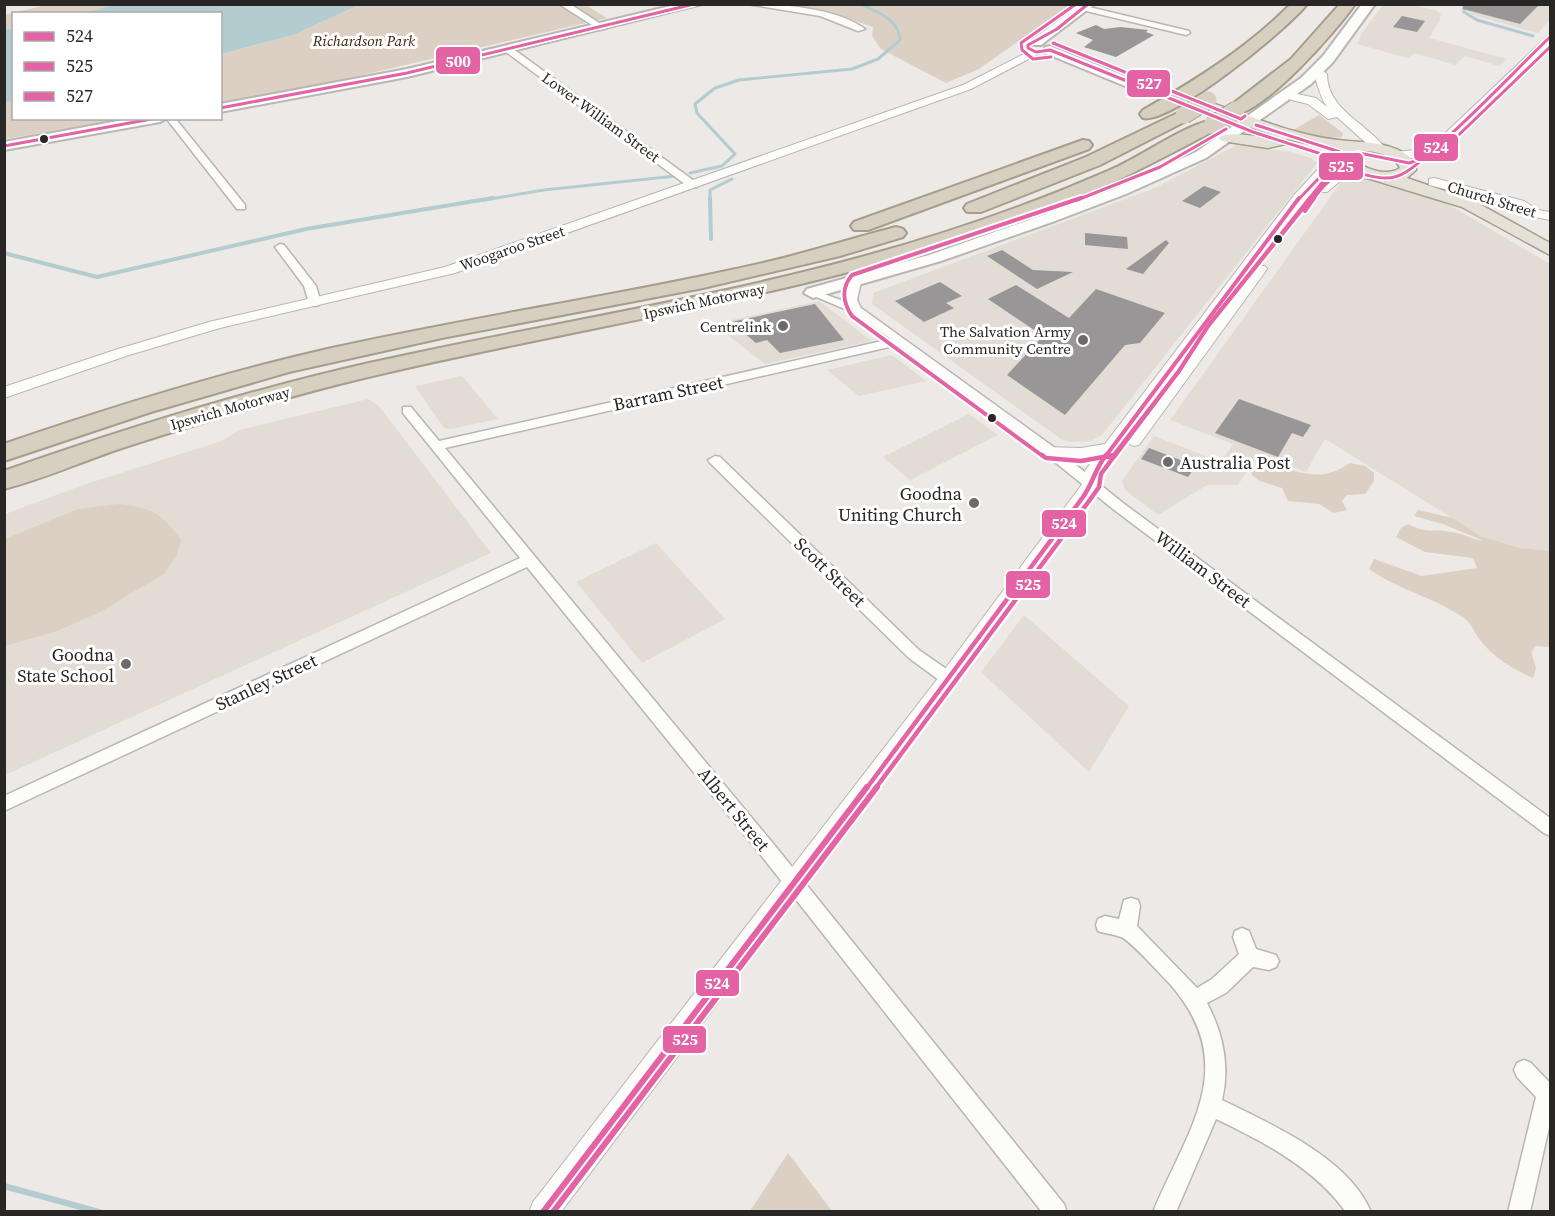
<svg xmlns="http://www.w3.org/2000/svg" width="1555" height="1216" font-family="'Source Serif 4',serif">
	<rect width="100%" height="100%" fill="#ece9e7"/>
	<path fill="#e3dcd5" d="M1383 5H1411L1435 10 1441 14 1440 19 1429 38 1507 59 1499 66 1465 56 1455 65 1415 53 1408 58 1357 44 1362 33Z
		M1469 5H1550V19L1538 33 1473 15 1466 10Z
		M1237 145 1292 152 1311 158 1317 163 1102 435 1091 441 1071 442 1061 439 872 304 873 293 1155 188Z
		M1358 178 1444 202 1550 264V551L1522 548 1481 536 1325 439 1306 472 1258 454 1238 485H1207L1158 515 1125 490 1122 481 1154 436 1221 462 1233 444 1170 420 1342 181Z
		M819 301 872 341 765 364 714 324Z
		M892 355 926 381 859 396 827 370Z
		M462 376 498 419 451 429 444 428 415 386Z
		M368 399 379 406 491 553 5 775V514L86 484 222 441 239 430Z
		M969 414 998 435 910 480 883 457Z
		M656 543 725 619 642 663 576 582Z
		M1024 615 1129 706 1089 772 981 672Z"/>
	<path fill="#dcd0c4" d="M46 5H120L84 13 14 14 13 28 5 29 4 15Z
		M359 5H586L607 18 315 86 221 102V54L293 35Z
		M773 5H1070L979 69 946 83 881 49 872 36 873 27 829 12Z
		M13 101 14 118 124 119 5 139V103Z
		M1319 115 1343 133 1342 137 1323 139 1293 130Z
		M1350 463 1365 466 1374 473V481L1365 494 1347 495 1342 501 1347 510 1334 513 1319 504 1288 501 1282 488 1260 481 1252 475 1251 469 1257 464C1295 465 1314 488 1350 463Z
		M118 504C150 507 163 513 181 540L177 555 165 573 100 612 57 631 5 646V539L78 509Z
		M1418 510 1453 518 1481 536 1521 548 1550 551V647L1536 646 1531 652 1536 668 1533 678C1513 669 1494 658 1480 640 1475 633 1471 623 1464 618 1434 597 1398 590 1369 569L1374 559 1422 576 1477 568 1473 558 1425 552 1396 537 1401 528 1408 524C1430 535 1430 528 1451 532 1463 533 1472 540 1484 541L1443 524 1414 516Z
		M788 1153 832 1211H750Z"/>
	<path fill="#b3ccd0" d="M120 4H359V5L293 35 221 54 220 14 84 13Z
		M13 28V101L5 103V29Z"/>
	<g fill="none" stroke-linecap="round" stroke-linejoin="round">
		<path stroke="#b3ccd0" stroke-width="3" d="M1464 4V12L1477 20 1533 36
			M690 173 722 166 735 154 697 113 695 104 715 88 739 80 852 69 878 59 900 40C899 19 877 12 861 4
			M484 200 544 190 676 176
			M710 200V190L732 179"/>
		<path stroke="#b3ccd0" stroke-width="4" d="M710 198 711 239
			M4 253 97 277 306 229 493 198"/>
		<path stroke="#b3ccd0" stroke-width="6" d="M4 1186 99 1212"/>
	</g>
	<path fill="#989697" d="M1463 4H1540L1520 24 1463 9Z
		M1402 16 1425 21 1417 32 1393 27Z
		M1096 25 1104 29 1121 27 1148 30 1146 32 1154 35 1116 57 1084 47 1093 40 1076 33Z
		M1204 186 1221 192 1200 208 1182 201Z
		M1085 233 1127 237 1128 249 1085 245Z
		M1166 240 1169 243 1143 274 1126 269Z
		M1002 250 1033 270 1073 272 1037 289 987 256Z
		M940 282 962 296 946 303 954 308 924 322 895 301Z
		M1016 285 1069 318 1096 289 1165 313 1140 343 1125 345 1065 415 1007 375 1043 336 988 299Z
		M815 304 844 340 780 353 767 340 756 343 731 322Z
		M1239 399 1311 425 1303 437 1292 433 1278 457 1215 433Z
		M1149 448 1196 466 1188 477 1141 459Z"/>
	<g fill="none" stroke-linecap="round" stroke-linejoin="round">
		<g stroke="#b9b6b4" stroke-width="3">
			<path id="minor" d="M559 4H570L607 28 600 30Z
				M747 4C782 4 837 8 865 29L858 31 820 16Z
				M1085 6 1189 31 1190 33 1186 35 1082 10V6Z
				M506 48H512L697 183V187H689L506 52Z
				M166 118H175L245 205V209H237Z
				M280 244 284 245 316 286 321 303 319 305 315 306 309 303 304 286 275 247Z
				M855 279 861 282 857 300 861 308 1055 448 1123 503 1550 818V836L1544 833 1113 509 1045 454 898 345 445 448 776 847 1064 1204 1067 1212H1042L764 859 527 567 4 811V796L520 558 403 413V407H411L439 441 891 339 852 312 807 293 813 290 846 302 849 282Z
				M715 456 720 457 919 650 955 675 957 679 955 683H943L909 658 710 463 708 460Z
				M1131 898 1138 900 1140 906 1137 926 1197 988 1212 979 1239 954 1233 937 1235 931 1242 928 1249 931 1256 949 1276 955 1279 961 1276 967 1269 970 1253 967 1226 993 1207 1003C1223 1033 1230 1067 1222 1100 1271 1124 1349 1158 1371 1212H1346C1314 1168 1264 1142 1216 1119L1176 1212H1153C1187 1130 1242 1066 1170 984 1161 975 1131 941 1121 937 1114 934 1106 934 1098 931L1096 925 1098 919 1105 916 1119 919 1124 900Z
				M1524 1060 1531 1063 1550 1083V1123L1530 1212H1508L1536 1097 1517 1077 1514 1070 1517 1063Z"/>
		</g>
		<g stroke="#b9b6b4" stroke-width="2">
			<path id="tertiary" d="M1550 34V43L1446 146 1420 158H1392V152L1418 150 1438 140Z
				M1032 50 1042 52 971 89 455 273 220 328 129 355 4 398V387L118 349 209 322 445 267 963 85Z
				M1317 67 1327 74C1327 110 1367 123 1386 149L1384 152H1376L1337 117 1328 119 1308 104 1284 98 1282 96 1288 92 1316 98 1327 107C1318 94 1317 77 1311 70Z
				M1337 155 1343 159 1341 162 1305 200 1149 408 1255 266H1265L1267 269 1265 272 1139 445 1133 446 1125 441 1103 472 1101 484 1089 501 956 685 561 1212H529L533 1202 942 673 1083 483 1085 471 1095 457C1082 459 1050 463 1041 451L1044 447 1081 448 1105 444 1295 194 1322 165Z
				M1346 169 1376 171 1382 175 1376 179 1344 178 1327 192H1317L1315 189 1329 175Z
				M1434 178 1524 201 1538 210 1550 212V220L1529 216 1514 207 1429 185V179Z"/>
		</g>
		<g stroke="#b9b6b4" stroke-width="4">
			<path id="secondary" d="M679 4H702L407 77 220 112V104L407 69Z
				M1081 4H1095L1041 45H1033V39Z
				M1362 4H1375L1333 62 1311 84 1206 158 1126 194 1055 221 941 261 813 298 804 293 807 289 929 255 1043 215 1116 188 1196 152 1301 78 1323 56Z
				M1050 46 1135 80 1183 94 1185 97 1178 101 1125 86 1045 53V47Z
				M134 118H167L160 122 4 150V142Z"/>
		</g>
		<g stroke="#a69d8c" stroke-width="3">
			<path id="primary" d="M1178 93C1235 107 1288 137 1348 141 1371 143 1400 143 1416 164V170L1407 178 1474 201 1550 243V255L1462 207 1357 175 1329 159 1332 148 1287 139 1285 144 1268 148 1222 141 1219 138C1228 129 1264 139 1278 137L1173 100 1171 97ZM1354 151C1369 150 1394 153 1400 168 1384 179 1360 165 1345 157V154Z"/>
		</g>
		<g stroke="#a69d8c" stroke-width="4">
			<path id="motorway" d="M1291 4H1307C1288 29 1170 125 1143 118L1140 114 1143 110C1196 80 1247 48 1291 4Z
				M1340 4H1355C1339 28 1258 121 1230 114L1227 110 1230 106 1291 59Z
				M1184 110 1190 111 1193 115 1190 119 1100 165 981 212H967L964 208 967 204 1086 157Z
				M1212 120 1218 121 1221 125 1218 129C1156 161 1094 195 1028 218 812 295 586 325 364 378 281 398 200 423 119 449 81 462 43 479 4 489V471C124 429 245 391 369 363 534 326 702 301 865 256 949 233 1030 205 1110 170 1143 156 1178 128 1212 120Z
				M1083 140 1089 141 1092 145 1089 149 868 230H854L851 226 854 222Z
				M896 227 903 229 906 233 903 237 840 256 703 288 442 338 289 372 151 412 4 461V444C112 407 221 373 332 348 476 316 623 295 767 262 810 252 853 238 896 227Z"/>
		</g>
		<use href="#minor" fill="#fcfcfb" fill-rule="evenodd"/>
		<use href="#tertiary" fill="#fcfcfb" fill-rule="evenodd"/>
		<use href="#secondary" fill="#fcfcfb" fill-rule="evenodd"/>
		<use href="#primary" fill="#e5e1d8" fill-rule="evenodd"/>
		<use href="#motorway" fill="#d7d0c0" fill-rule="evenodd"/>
		<g stroke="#a69d8c" stroke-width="19" stroke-linecap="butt">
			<path id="motorway-bridge" d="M1184 115 1208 100
				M1212 125 1236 110"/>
		</g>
		<use href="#motorway-bridge" stroke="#d7d0c0" stroke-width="17"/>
		<g stroke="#fff" stroke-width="6">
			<path id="bus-1-far3" d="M1088 4 1057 29 1028 45V48L1036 52 1050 50 1253 132 1337 159 1298 200
				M1313 200C1349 145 1371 194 1406 172 1422 162 1437 147 1451 134 1485 103 1517 69 1550 37"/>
		</g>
		<g stroke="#fff" stroke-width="8">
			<path id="bus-1-far2" d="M1305 211 1314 198
				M1105 457 1299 198"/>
		</g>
		<g stroke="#fff" stroke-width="9">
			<path id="bus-1-far1" d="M866 789 1083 497C1093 483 1095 469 1106 455"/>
		</g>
		<g stroke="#fff" stroke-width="10">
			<path id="bus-1" d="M543 1212 867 787"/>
		</g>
		<g stroke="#fff" stroke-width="6">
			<path id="bus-2-far3" d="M1309 200 1343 164 1345 156 1359 153 1409 163 1440 153 1550 47"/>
		</g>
		<g stroke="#fff" stroke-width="8">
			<path id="bus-2-far2" d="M1114 457 1179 371 1208 326 1311 198"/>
		</g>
		<g stroke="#fff" stroke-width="9">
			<path id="bus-2-far1" d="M875 789 1089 501 1099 487 1101 474 1115 455"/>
		</g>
		<g stroke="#fff" stroke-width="10">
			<path id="bus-2" d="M553 1212 877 787"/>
		</g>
		<g stroke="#fff" stroke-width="6">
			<path id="bus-3-far2" d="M1053 43 1241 119 1245 116
				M1051 57 1033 59 1022 50 1021 43 1076 4
				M1256 125 1340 152 1344 156V162L1325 179 1308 200
				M1077 200 1160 167 1226 129"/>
		</g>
		<g stroke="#fff" stroke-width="8">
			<path id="bus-3-far1" d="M1044 457 852 316C843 303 841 288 852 275L1081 198
				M1108 457 1113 456 1179 371 1208 326 1310 198"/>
		</g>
		<g stroke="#fff" stroke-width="9">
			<path id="bus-3" d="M1042 455 1046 458 1081 461 1114 455"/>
		</g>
		<g stroke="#fff" stroke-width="6">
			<path id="bus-4" d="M220 108 407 73 694 4
				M4 146 157 118"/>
		</g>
		<use href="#bus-1-far3" stroke="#e463a4" stroke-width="3"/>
		<use href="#bus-1-far2" stroke="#e463a4" stroke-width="4"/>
		<use href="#bus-1-far1" stroke="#e463a4" stroke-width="4.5"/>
		<use href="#bus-1" stroke="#e463a4" stroke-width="6"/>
		<use href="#bus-2-far3" stroke="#e463a4" stroke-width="3"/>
		<use href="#bus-2-far2" stroke="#e463a4" stroke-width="4"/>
		<use href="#bus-2-far1" stroke="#e463a4" stroke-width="4.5"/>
		<use href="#bus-2" stroke="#e463a4" stroke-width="6"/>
		<use href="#bus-3-far2" stroke="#e463a4" stroke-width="3"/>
		<use href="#bus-3-far1" stroke="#e463a4" stroke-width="4"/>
		<use href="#bus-3" stroke="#e463a4" stroke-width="4.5"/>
		<use href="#bus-4" stroke="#e463a4" stroke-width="3"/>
	</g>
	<g fill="#292725" stroke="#fff" stroke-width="2">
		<circle cx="44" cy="139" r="5"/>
		<circle cx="1278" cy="239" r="5"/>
		<circle cx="992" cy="418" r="5"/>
	</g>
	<g fill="#6d6b69" stroke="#fff" stroke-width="2">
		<circle cx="783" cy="326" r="6"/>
		<circle cx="1083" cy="340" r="6"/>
		<circle cx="1168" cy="462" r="6"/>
		<circle cx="974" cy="503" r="6"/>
		<circle cx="126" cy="664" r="6"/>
	</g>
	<g text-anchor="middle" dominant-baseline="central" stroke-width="6" stroke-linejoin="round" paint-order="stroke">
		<g font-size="15" font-style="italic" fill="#3c2305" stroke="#fff">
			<text x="364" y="40">Richardson Park</text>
		</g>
		<g font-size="15" fill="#292725" stroke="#fff">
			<text transform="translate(601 117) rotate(36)">Lower William Street</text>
			<text transform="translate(1492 199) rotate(17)">Church Street</text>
			<text transform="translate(512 248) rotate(-19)">Woogaroo Street</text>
			<text transform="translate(704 301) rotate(-12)">Ipswich Motorway</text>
			<text transform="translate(230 408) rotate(-16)">Ipswich Motorway</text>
		</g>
		<g font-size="15" fill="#292725" stroke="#fff" text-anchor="end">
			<text x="771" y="326">Centrelink</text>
			<text x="1071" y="331">The Salvation Army<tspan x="1071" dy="17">Community Centre</tspan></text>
		</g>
		<g font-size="18" fill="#292725" stroke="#fff">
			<text transform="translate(668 393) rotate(-12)">Barram Street</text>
			<text transform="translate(1203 569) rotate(37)">William Street</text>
			<text transform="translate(830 572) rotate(44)">Scott Street</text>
			<text transform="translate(266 682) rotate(-25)">Stanley Street</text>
			<text transform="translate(734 809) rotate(51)">Albert Street</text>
		</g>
		<g font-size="18" fill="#292725" stroke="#fff" text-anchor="end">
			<text x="1180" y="462" text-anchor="start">Australia Post</text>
			<text x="962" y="493">Goodna<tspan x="962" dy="21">Uniting Church</tspan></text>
			<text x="114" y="654">Goodna<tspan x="114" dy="21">State School</tspan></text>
		</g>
	</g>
	<g stroke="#fff" stroke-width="2">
		<rect x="435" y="46" width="46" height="29" rx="6" fill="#e463a4"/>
		<rect x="1126" y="69" width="45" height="29" rx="6" fill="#e463a4"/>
		<rect x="1413" y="133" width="46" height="29" rx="6" fill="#e463a4"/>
		<rect x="1318" y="152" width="46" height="29" rx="6" fill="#e463a4"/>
		<rect x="1041" y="509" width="46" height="29" rx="6" fill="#e463a4"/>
		<rect x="1005" y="570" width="46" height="29" rx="6" fill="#e463a4"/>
		<rect x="695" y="969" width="45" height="28" rx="6" fill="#e463a4"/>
		<rect x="662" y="1025" width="45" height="29" rx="6" fill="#e463a4"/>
	</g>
	<g font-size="16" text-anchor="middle" font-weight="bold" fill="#fff">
		<text x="458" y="67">500</text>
		<text x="1149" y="89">527</text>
		<text x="1436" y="153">524</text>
		<text x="1341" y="172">525</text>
		<text x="1064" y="529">524</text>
		<text x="1028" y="590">525</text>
		<text x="717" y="989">524</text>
		<text x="685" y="1045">525</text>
	</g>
	<rect width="1555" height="1216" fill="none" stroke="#292725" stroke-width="12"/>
	<rect x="12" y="12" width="210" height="108" fill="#ffffff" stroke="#a9a9a8" stroke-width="1.5"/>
	<rect x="24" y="32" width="30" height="9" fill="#e463a4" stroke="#a9a9a8" stroke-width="1.5"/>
	<text x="66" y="42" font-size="18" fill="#292725">524</text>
	<rect x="24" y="62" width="30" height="9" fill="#e463a4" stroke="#a9a9a8" stroke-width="1.5"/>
	<text x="66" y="72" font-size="18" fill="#292725">525</text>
	<rect x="24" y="92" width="30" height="9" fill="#e463a4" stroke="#a9a9a8" stroke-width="1.5"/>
	<text x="66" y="102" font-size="18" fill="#292725">527</text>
</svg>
